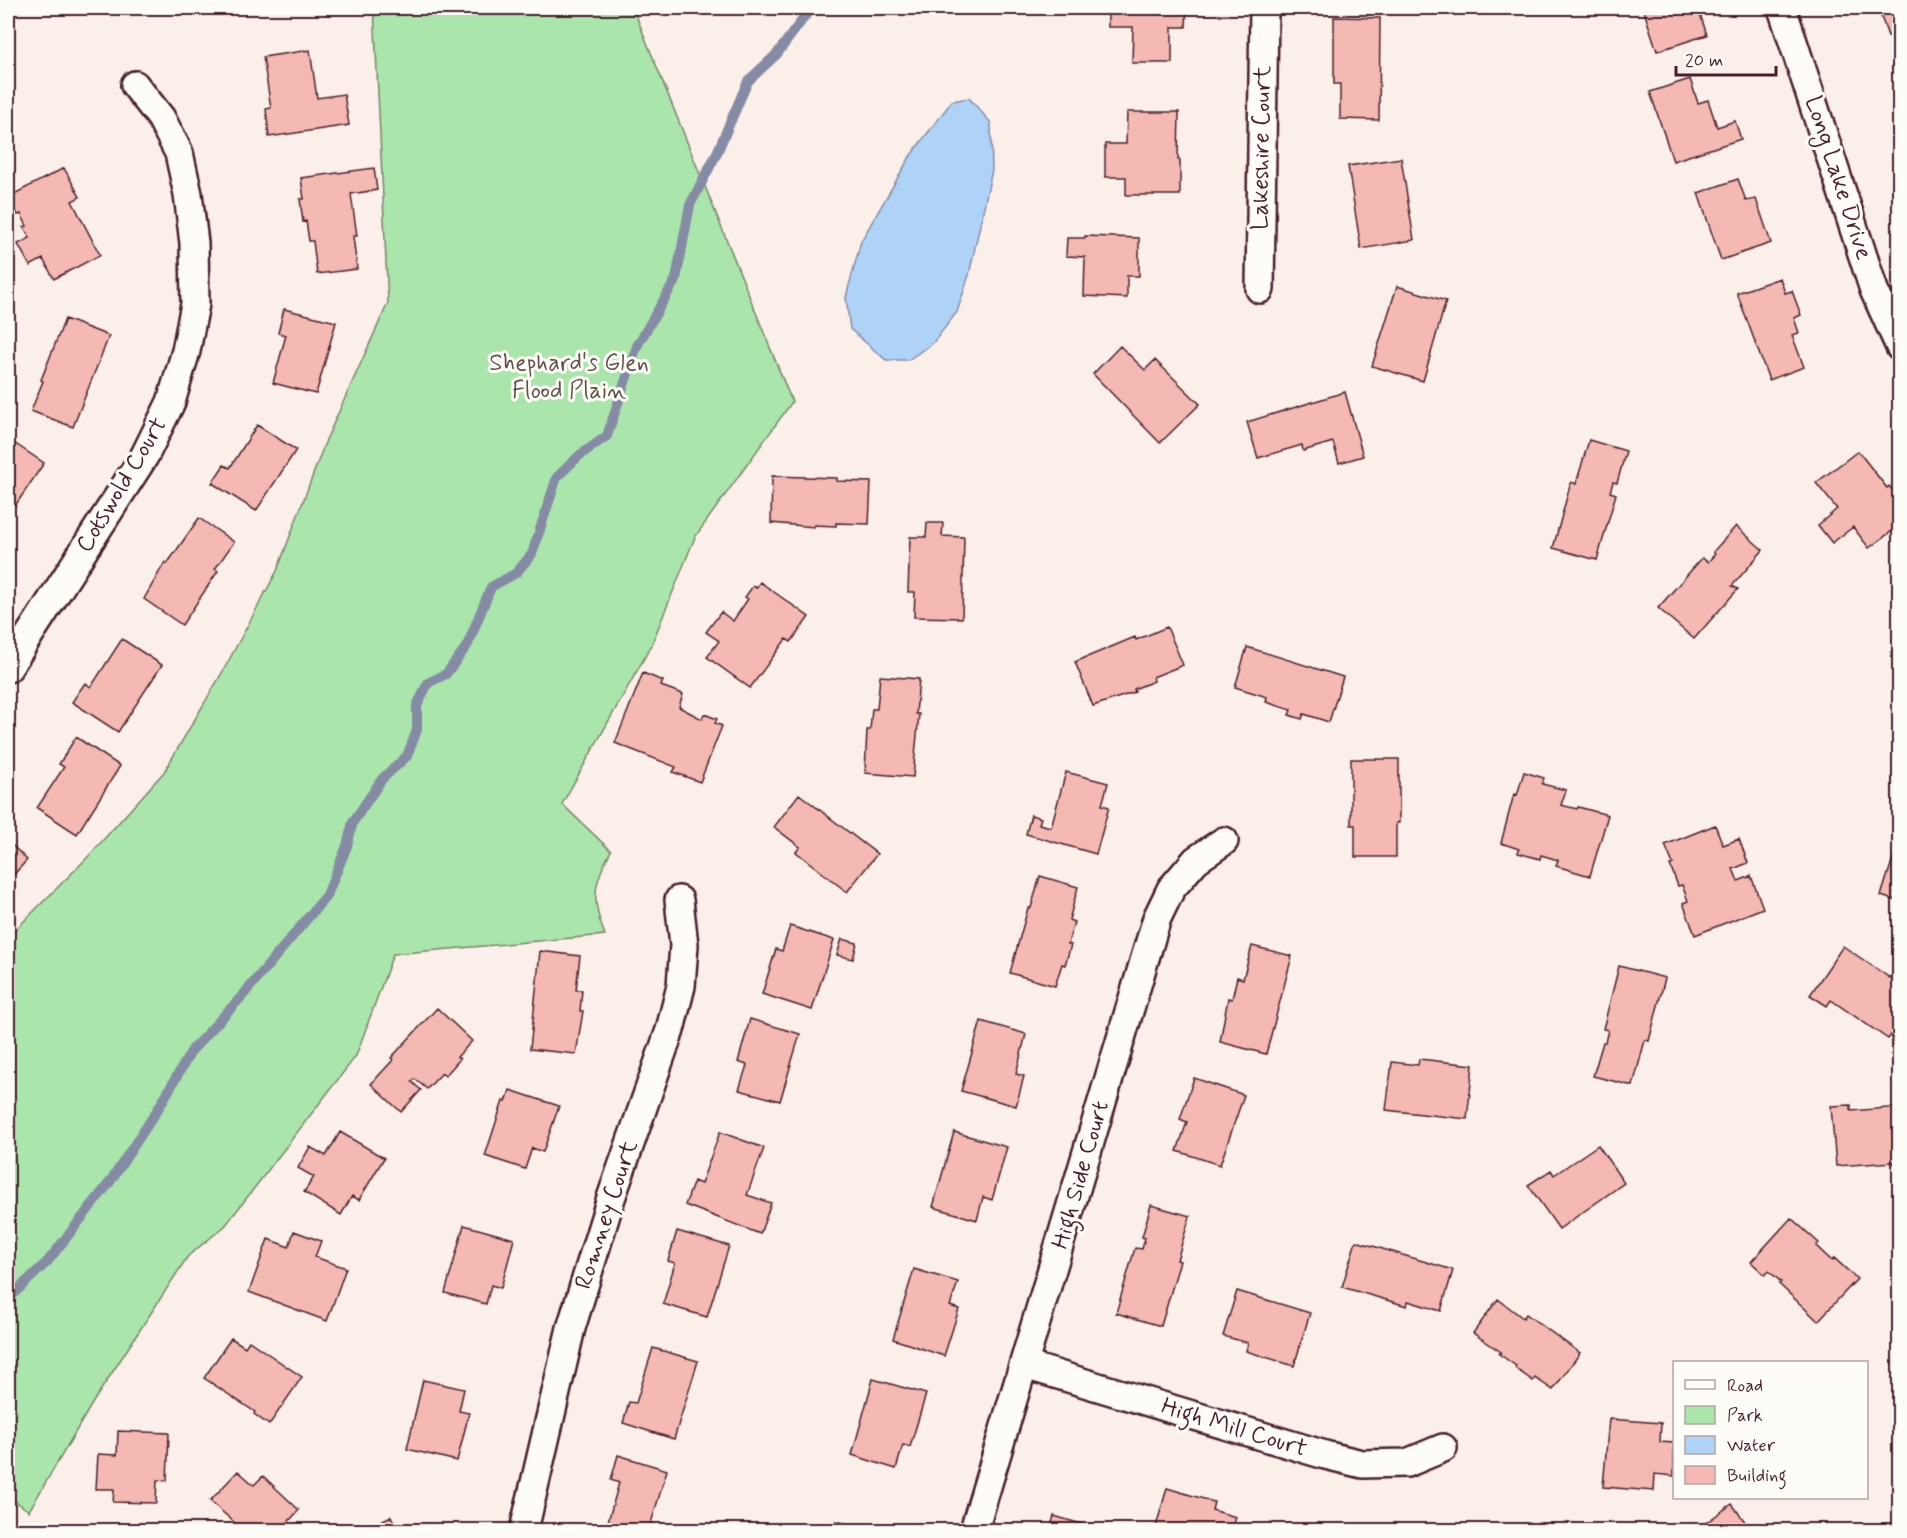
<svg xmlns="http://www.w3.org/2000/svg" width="1907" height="1538" font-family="Mynerve,sans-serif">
	<rect width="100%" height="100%" fill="#fbefe9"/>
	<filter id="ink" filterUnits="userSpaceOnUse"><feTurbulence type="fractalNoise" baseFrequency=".0167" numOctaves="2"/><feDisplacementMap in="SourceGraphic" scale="12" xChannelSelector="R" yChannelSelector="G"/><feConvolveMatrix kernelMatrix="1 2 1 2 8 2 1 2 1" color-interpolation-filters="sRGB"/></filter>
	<g filter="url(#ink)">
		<path fill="#aae6ab" stroke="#7a826b" stroke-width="1.5" d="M374 8H633L792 402 695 537 651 646 562 804 611 851C593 883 591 901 605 935L393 954 356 1056 225 1226 188 1256 93 1402 29 1511 8 1496V937L87 858 164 772 222 673 277 571 326 440 388 303Z"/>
		<path fill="#aed3f7" stroke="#868ba5" stroke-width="1.5" d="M969 98 991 123 992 170 969 275 957 312 933 343 908 360H886L850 329 846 297 861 241 911 155 952 101Z"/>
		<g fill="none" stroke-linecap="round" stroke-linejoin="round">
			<path stroke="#868ba5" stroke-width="10" d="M8 1299 48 1261 110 1182 158 1109 192 1050 244 994 327 895 347 846 353 822 382 779 407 756 417 730V706L428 683 446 674 467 646 491 587 516 573 532 554 557 477 580 455 607 436 637 346 676 279 690 205 716 155 748 81 777 54 811 8"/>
		</g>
		<path fill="#f4b9b2" stroke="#4a1f2b" stroke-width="1.5" d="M1108 8H1187L1186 27H1172V63H1132L1133 27H1108Z
			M1643 8H1698L1707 35 1657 51Z
			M1878 8H1900V32L1888 36Z
			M1334 17 1380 18 1379 120 1340 119V84H1334Z
			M310 50 317 98 344 94 349 125 269 137 266 109 271 108 263 57Z
			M1690 79 1698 103 1708 100 1717 127 1735 121 1741 139 1673 161 1650 92Z
			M1127 112H1179L1178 160H1180V195H1126V177H1105V144H1126Z
			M1401 158 1414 240 1361 249 1348 166Z
			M64 168 80 197 72 201 100 255 54 279 43 259 30 266 18 244 30 238 24 227 27 226 21 214 18 215 11 202 14 200 12 195Z
			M374 168 377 190 351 194 357 236H353L357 269 317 274 313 241H309L306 221 303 222 300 199H304L301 178Z
			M1738 179 1746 201 1756 199 1771 243 1721 260 1698 193Z
			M1085 236 1139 238V276H1127V298L1084 296 1085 257 1066 256 1067 238H1085Z
			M1780 278 1785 293 1792 291 1801 315 1794 318 1799 333 1792 335 1804 367 1769 380 1737 293Z
			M1397 286 1446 301 1423 381 1372 366Z
			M284 309 336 322 316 394 273 383 286 335 278 333Z
			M65 319 109 336 73 427 31 411 43 381 41 380Z
			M1120 346 1145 370 1155 360 1200 404 1160 443 1093 374Z
			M1345 392 1363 456 1339 463 1333 442 1303 451 1302 445 1258 458 1247 422Z
			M257 425 296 450 256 511 212 483 224 465 230 468Z
			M8 439 44 463 15 506 9 502 8 503Z
			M1589 440 1626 451 1617 483 1613 482 1610 492 1616 494 1597 560 1553 548 1571 482 1576 484Z
			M1858 451 1887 488 1889 486 1900 499V525L1869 548 1853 527 1832 543 1818 525 1837 509 1816 483Z
			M772 476 837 478V481L871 482 869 524 836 523V526L814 525V527L771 523Z
			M199 518 234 542 215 569 218 571 182 625 144 599 165 562 167 564Z
			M927 523H943L942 536 964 537 962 618 914 617 915 592H908L910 537H926Z
			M1736 526 1763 550 1732 586 1738 589 1694 639 1658 608 1702 558 1708 562 1715 554 1713 552Z
			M760 582 809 617 791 642 786 639 750 688 707 657 719 641 706 632 721 612 733 621 748 599 745 597 753 586 756 588Z
			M1167 627 1183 665 1153 677 1154 681 1134 689 1135 692 1093 706 1075 662 1135 637 1136 640Z
			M122 639 162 665 118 732 72 702 85 683 91 687Z
			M1247 647 1343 677 1329 722 1304 714 1302 719 1289 715 1291 710 1266 702 1267 697 1235 687Z
			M643 673 663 681 661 686 683 694 679 707 702 719 704 714 717 719 715 723 722 726 700 782 673 772 676 767 615 743Z
			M880 676 919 679 916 714H919L913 777 865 773 867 730H870L872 709H877Z
			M76 737 120 766 77 834 37 808 64 767 59 764Z
			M1351 759H1399V823H1396V857H1355V825H1351Z
			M1066 772 1108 783 1102 805 1109 807 1096 854 1026 834 1031 815 1041 818 1039 824 1051 827Z
			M1524 772 1544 778 1542 784 1566 790 1561 805 1577 809 1578 807 1608 815 1590 876 1556 866 1558 860 1541 855 1540 859 1518 853 1519 849 1501 843 1514 794 1517 795Z
			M799 794 877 854 847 892 796 852 800 847 774 827Z
			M1715 825 1723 845 1739 839 1748 863 1733 869 1738 881 1751 876 1763 908 1695 935 1683 903 1688 901 1682 885 1678 886 1670 865 1673 864 1665 845Z
			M1900 836V902L1881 896Z
			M8 841 27 860 8 881Z
			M1040 876 1078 887 1069 920 1074 922 1068 944 1071 945 1065 965 1062 964 1055 986 1010 973 1028 908H1031Z
			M790 926 834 940 812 1010 762 994 776 949 782 951Z
			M842 939 857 943 853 959 837 955Z
			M1252 946 1292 956 1266 1054 1220 1042 1228 998 1232 999 1237 977 1243 979Z
			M1843 946 1890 978 1893 974 1900 978V1022L1888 1039 1831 1000 1827 1006 1810 995Z
			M540 951 580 956 576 990H582L580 1011H583L576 1054 530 1049Z
			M1619 966 1665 978 1649 1041 1645 1040 1633 1086 1593 1076 1603 1042H1605L1608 1030 1603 1029Z
			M437 1008 472 1041 457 1057 460 1059 445 1076 442 1073 427 1089 415 1079 412 1082 421 1090 401 1112 371 1084 393 1060 391 1058Z
			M750 1019 800 1034 780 1101 739 1090 747 1065 738 1062Z
			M981 1021 1026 1034 1016 1074 1024 1076 1016 1106 961 1091Z
			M1419 1059 1473 1065 1467 1119 1386 1110 1392 1062 1418 1065Z
			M1194 1078 1244 1095 1220 1165 1177 1151 1187 1122 1180 1119Z
			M510 1090 559 1106 543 1152 532 1148 525 1169 485 1156 503 1101 506 1102Z
			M1851 1105V1111L1900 1107V1164H1894V1162L1836 1166 1831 1106Z
			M340 1132 384 1158 359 1200 352 1196 341 1215 304 1192 314 1177 298 1168 310 1147 326 1156Z
			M720 1132 764 1148 747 1195 771 1203 760 1234 685 1205 694 1181 701 1184Z
			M954 1132 1007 1147 992 1200 983 1197 977 1220 933 1207Z
			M1598 1145 1624 1183 1559 1229 1528 1185 1551 1170 1554 1175Z
			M1151 1205 1190 1216 1177 1260 1180 1261 1161 1326 1116 1313 1135 1248 1142 1249 1145 1238 1142 1237Z
			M1791 1218 1819 1243 1816 1246 1832 1261 1834 1258 1857 1279 1818 1321 1779 1284 1781 1282 1769 1271 1765 1275 1751 1262Z
			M464 1225 514 1239 501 1288 491 1285 486 1304 445 1293Z
			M294 1231 321 1241 315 1257 346 1268 327 1321 249 1292 268 1239 289 1247Z
			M677 1231 729 1246 707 1317 663 1304 675 1263 668 1261Z
			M1356 1241 1453 1270 1441 1311 1408 1301 1407 1306 1342 1287Z
			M914 1269 958 1282 950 1306 959 1309 944 1356 893 1339Z
			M1237 1291 1310 1313 1294 1366 1246 1351 1248 1343 1223 1336Z
			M1498 1299 1523 1318 1526 1314 1580 1353 1553 1390 1535 1378 1533 1381 1515 1368 1516 1366 1499 1354 1501 1352 1473 1333Z
			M231 1338 245 1347 249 1341 302 1377 269 1425 254 1414 255 1412 204 1378Z
			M653 1348 698 1361 674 1439 623 1423 629 1402 636 1403Z
			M873 1379 926 1394 910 1447 903 1445 896 1469 852 1455Z
			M423 1380 464 1389 459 1411 469 1413 457 1461 407 1449Z
			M1609 1419 1661 1423 1660 1442 1674 1443V1476L1655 1474 1654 1491 1603 1487Z
			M118 1431 169 1433 167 1481 157 1480 156 1503 113 1502 114 1489H96L98 1454 117 1455Z
			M618 1455 667 1470 649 1530H624L607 1525 619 1483 611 1480Z
			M238 1471 254 1485 263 1476 299 1510 281 1530H243L210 1501Z
			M1167 1488 1214 1502 1212 1510 1236 1517 1232 1530H1155Z
			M1732 1504 1751 1530H1696Z
			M391 1516 398 1530H363Z
			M1054 1516 1102 1530H1050Z
			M836 1521 870 1530H833Z
			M1549 1524 1565 1530H1547Z"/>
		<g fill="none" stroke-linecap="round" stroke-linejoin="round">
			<g stroke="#4a1f2b" stroke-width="32">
				<path id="minor" d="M1782 8 1874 290 1900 347
					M1260 289 1264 8
					M8 668 145 455 171 402 186 351 195 304 194 243 188 194 179 153 161 118 135 85
					M1025 1365 1325 1455 1362 1464 1407 1463 1443 1448
					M524 1530 571 1328 611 1198 670 1030 681 986 684 945 679 900
					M974 1530 1157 918 1171 889 1196 860 1224 841"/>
			</g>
			<use href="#minor" stroke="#fdfcf7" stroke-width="27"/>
		</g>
	</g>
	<g text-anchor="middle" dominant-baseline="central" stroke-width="6" stroke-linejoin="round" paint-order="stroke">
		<g font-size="24" fill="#4a1f2b" stroke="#fdfcf7">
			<text transform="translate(1262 148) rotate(-89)">Lakeshire Court</text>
			<text transform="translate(1838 178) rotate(72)">Long Lake Drive</text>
			<text transform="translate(122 485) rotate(-59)">Cotswold Court</text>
			<text transform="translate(1081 1175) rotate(-74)">High Side Court</text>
			<text transform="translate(607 1215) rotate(-72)">Romney Court</text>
			<text transform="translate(1234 1428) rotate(17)">High Mill Court</text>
		</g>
		<g font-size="24" fill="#62514b" stroke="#fdfcf7">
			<text x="569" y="363">Shephard's Glen<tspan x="569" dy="28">Flood Plain</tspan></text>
		</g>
	</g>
	<rect width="1907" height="1538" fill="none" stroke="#fdfcf7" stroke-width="30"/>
	<rect x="15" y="15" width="1877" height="1508" fill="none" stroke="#4a1f2b" stroke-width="2" filter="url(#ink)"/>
	<rect x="1673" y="1361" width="195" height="138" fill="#fdfcf7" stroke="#b5a4a5" stroke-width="1.5"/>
	<rect x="1685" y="1380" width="30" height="9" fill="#fdfcf7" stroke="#b5a4a5" stroke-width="1.5"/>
	<text x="1727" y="1391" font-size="18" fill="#4a1f2b">Road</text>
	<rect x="1685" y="1406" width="30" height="18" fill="#aae6ab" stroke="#b5a4a5" stroke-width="1.5"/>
	<text x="1727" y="1421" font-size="18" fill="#4a1f2b">Park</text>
	<rect x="1685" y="1436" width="30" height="18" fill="#aed3f7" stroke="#b5a4a5" stroke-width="1.5"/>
	<text x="1727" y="1451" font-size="18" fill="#4a1f2b">Water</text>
	<rect x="1685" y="1466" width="30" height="18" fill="#f4b9b2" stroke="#b5a4a5" stroke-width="1.5"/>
	<text x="1727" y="1481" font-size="18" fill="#4a1f2b">Building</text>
	<path d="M1676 66v9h100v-9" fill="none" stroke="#4a1f2b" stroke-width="3"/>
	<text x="1685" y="66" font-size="18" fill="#4a1f2b" stroke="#fdfcf7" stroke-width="4.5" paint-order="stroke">20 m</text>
</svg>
